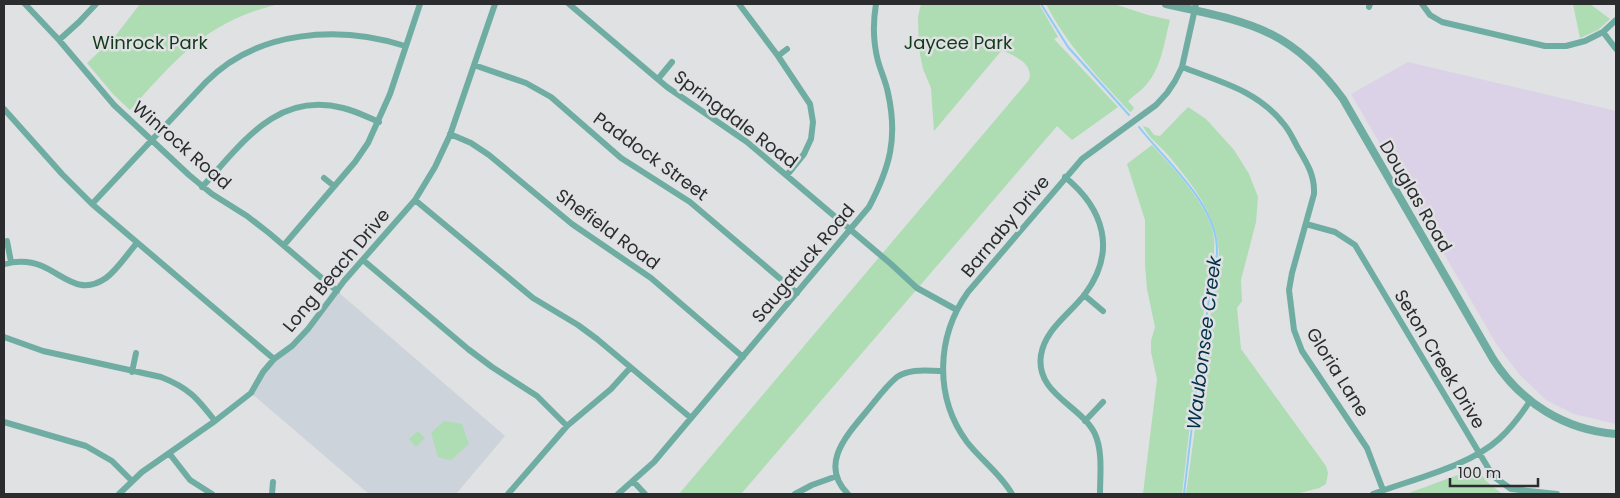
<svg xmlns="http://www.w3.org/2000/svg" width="1620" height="498" font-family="Poppins,sans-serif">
	<rect width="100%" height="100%" fill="#dfe1e3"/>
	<path fill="#dbd2e7" d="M1408 62 1616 111V424L1574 414 1546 400 1519 374 1497 345 1351 94Z"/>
	<path fill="#ccd3da" d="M337 291 505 436 456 494H369L251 393 263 372 292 346Z"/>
	<path fill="#aedcb3" d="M140 4H280C208 20 177 58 130 110L113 94 87 63 113 39Z
		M921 4H1039L1058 37 1054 39 1118 107 1072 140 1057 126 741 494H679L1029 80C1034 63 1014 56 1002 50L934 131 931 88 923 69 919 49 918 17Z
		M1046 4H1114L1148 15 1170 20C1164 42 1162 67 1146 85 1141 91 1134 95 1128 101L1134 108 1131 112 1129 111C1098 77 1067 45 1046 4Z
		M1573 4H1590L1610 19 1598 30 1580 38Z
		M1188 107 1206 119 1234 150 1249 174 1258 197 1256 222 1241 280 1242 301 1237 308 1241 349 1326 466 1328 473 1326 484 1319 488 1296 494H1186L1219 252C1216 213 1192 184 1168 155 1160 146 1148 137 1143 126L1149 128 1154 135 1160 136Z
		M1152 145C1173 168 1202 198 1212 228 1219 253 1208 284 1204 310 1196 371 1189 433 1182 494H1143L1157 379 1151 352V341L1155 327 1147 289 1145 264V220L1127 164Z
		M444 421 462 424 469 444 451 460 438 457 431 433Z
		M418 431 425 438 416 447 409 439Z
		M1477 468 1486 481 1501 493 1500 494H1406Z"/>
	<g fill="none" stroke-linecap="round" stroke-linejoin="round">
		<path stroke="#8ecbf6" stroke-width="2" d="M1041 4 1068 47 1129 115
			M1139 127C1166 162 1218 204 1217 252 1217 258 1214 265 1213 271L1197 383 1184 494"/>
		<path stroke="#6fada3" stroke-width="6" d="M25 4 59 40 114 105 189 175 212 194 247 216 269 233 337 291
			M569 4 667 87 747 142 891 264 917 288 957 310
			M739 4 778 56 810 104 813 122 811 139 804 154 787 175
			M1422 4 1430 15 1442 22 1545 46H1566L1585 41 1603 32 1616 20
			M1369 7 1370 4
			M1603 32 1616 49
			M59 40 79 22 96 4
			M778 56 787 49
			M474 65 526 83 551 97 621 158 690 202 797 293
			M1182 67C1218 81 1256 90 1282 122 1289 129 1293 139 1298 148 1307 163 1315 176 1314 194L1292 273 1289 290 1294 330 1302 351 1367 448 1383 490
			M658 79 672 62
			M4 109 62 174 92 204 274 359
			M450 134 471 143 489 155 572 224 651 278 743 357
			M1065 177C1104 209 1117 251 1085 294 1070 314 1045 329 1041 355 1035 394 1081 405 1095 434 1103 452 1100 475 1100 494
			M324 178 334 186
			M202 187C242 144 276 91 343 108 356 111 367 117 379 122
			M415 200 533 298 578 325 597 339 691 418
			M92 204 206 82C257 30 339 25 405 46
			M1306 224 1335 232 1355 245 1493 476 1511 489 1557 494
			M7 241 11 262
			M284 245 355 162 368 143 390 94 420 4
			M363 260 468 349 492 367 537 396 567 426
			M4 264C16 261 30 261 42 266 65 276 80 296 106 278 118 269 127 254 137 243
			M1084 295 1103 311
			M4 337 43 351 161 377C189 388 197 398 215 421
			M132 372 136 353
			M1085 421 1103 402
			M4 422 86 446 112 461 132 481
			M169 453 190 480 212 494
			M633 481 645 494
			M119 494 142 472 215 421 251 393 263 372 274 359 292 346 308 329 344 281 415 200 435 167 450 135 495 4
			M272 494 273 482
			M508 494 567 426 611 389 630 368
			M618 494 654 462 670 443 869 207C890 167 898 138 888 93 886 82 881 72 878 61 873 42 873 22 876 4
			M795 494 812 485 837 476
			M848 494C819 465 846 436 866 412 876 400 885 387 897 377 911 368 927 371 943 371
			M1012 494C1001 474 981 460 967 442 934 397 936 337 968 292L1082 159 1156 105 1167 93 1175 81 1182 67 1196 4
			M1373 494C1410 480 1470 466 1499 439 1511 428 1521 415 1530 401"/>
		<path stroke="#6fada3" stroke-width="8" d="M1166 4C1247 22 1290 27 1343 99L1493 359C1521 403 1565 430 1616 434"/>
	</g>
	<g text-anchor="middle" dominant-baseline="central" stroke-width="5" stroke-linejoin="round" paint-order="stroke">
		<g font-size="18" fill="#12391a" stroke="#dfe1e3">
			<text x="150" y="42">Winrock Park</text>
			<text x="958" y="42">Jaycee Park</text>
		</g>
		<g font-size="18" fill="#2b2c2d" stroke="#dfe1e3">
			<text transform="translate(736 119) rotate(37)">Springdale Road</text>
			<text transform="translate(182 145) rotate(41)">Winrock Road</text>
			<text transform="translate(651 156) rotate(36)">Paddock Street</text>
			<text transform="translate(1416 196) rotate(60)">Douglas Road</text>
			<text transform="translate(1005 226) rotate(-50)">Barnaby Drive</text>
			<text transform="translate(608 229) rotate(36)">Shefield Road</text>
			<text transform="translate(803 263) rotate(-50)">Saugatuck Road</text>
			<text transform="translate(336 270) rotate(-50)">Long Beach Drive</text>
			<text transform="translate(1440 359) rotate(59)">Seton Creek Drive</text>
			<text transform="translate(1338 372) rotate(58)">Gloria Lane</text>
		</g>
		<g font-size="19" font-style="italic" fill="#00314d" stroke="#dfe1e3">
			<text transform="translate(1204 343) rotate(-83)">Waubonsee Creek</text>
		</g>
	</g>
	<rect width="1620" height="498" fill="none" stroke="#2b2c2d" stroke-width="10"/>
	<path d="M1450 478v8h88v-8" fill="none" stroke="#2b2c2d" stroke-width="2.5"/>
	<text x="1458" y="478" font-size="15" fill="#2b2c2d" stroke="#dfe1e3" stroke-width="4" paint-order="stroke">100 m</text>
</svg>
